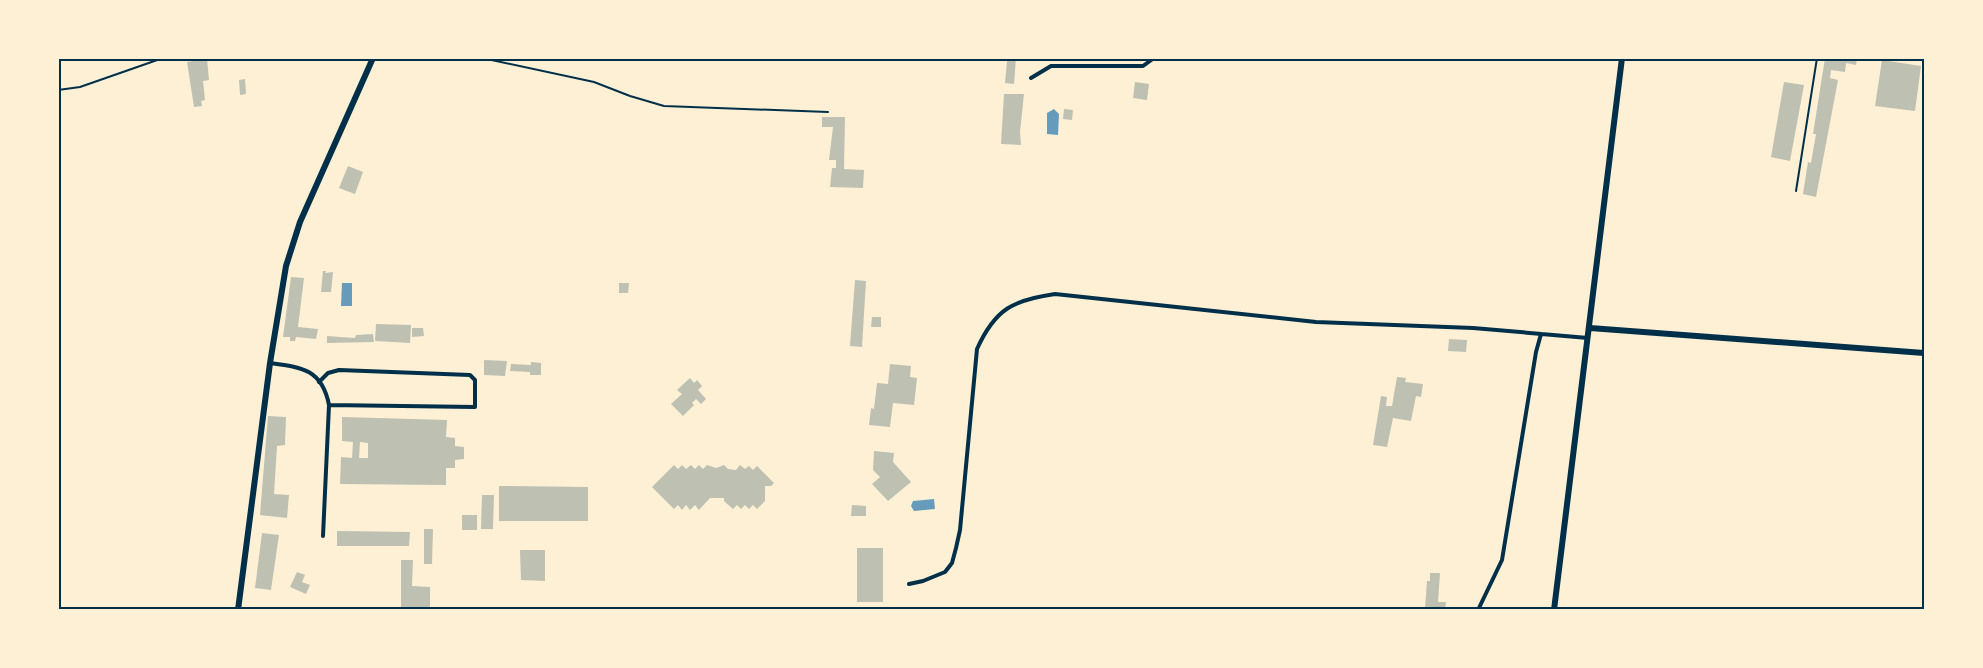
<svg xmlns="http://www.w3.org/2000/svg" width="1983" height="668" font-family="Figtree,sans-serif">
	<rect width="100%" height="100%" fill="#fdf0d5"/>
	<path fill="#669bbc" d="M1054 109 1059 114 1058 135 1047 134V113Z
		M342 283H352V306H341Z
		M934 499 935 509 914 511 911 506 913 501Z"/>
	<path fill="#bec0b2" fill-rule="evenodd" d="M1002 58H1016L1014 84 1005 83 1007 61H1002Z
		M1825 58H1857L1856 65 1846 63 1845 72 1831 70 1830 78 1838 80 1816 197 1803 194 1808 162 1811 163 1816 134H1813Z
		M207 59 209 80 203 81 205 100 201 101 202 106 194 107 187 62Z
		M1882 60 1921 66 1915 111 1875 106Z
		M245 79 246 94 240 95 239 80Z
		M1135 82 1149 84 1147 100 1133 98Z
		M1784 82 1804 85 1790 161 1771 157Z
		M1004 94H1024L1020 132 1021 145 1001 144Z
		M1064 109 1073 110 1072 120 1063 119Z
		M822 117H845L844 169 864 170 863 188 830 187 832 168H836V160H829L833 127H822Z
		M348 166 363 172 355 194 339 188Z
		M323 271H326L325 273 333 272 331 292H321Z
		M291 277 304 278 298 327 318 329 316 339 296 337 295 341H290V337H283Z
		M855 280 866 281 862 347 850 346Z
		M619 283H629L628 293H619Z
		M872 317H881V327H871Z
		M376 324 411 325 410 343 375 341Z
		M412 328H423L424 336 412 337Z
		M373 334 374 342 327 343V336L355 338 356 335Z
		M1449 339 1467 340 1466 352 1448 351Z
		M484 360 507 361 505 376 484 375Z
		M531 362 541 363V375H530V372L510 371 511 364 531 365Z
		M890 364 911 366 910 377 917 378 914 405 893 403 890 427 869 425 871 408 874 409 877 383 888 384Z
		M1397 377 1406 378 1405 382 1423 384 1421 397 1416 396 1411 421 1393 418 1387 447 1373 445 1381 396 1387 397 1386 406H1392Z
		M690 378 694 383 697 380 702 386 698 390 706 399 701 404 696 399 692 403 694 405 683 416 671 404 682 394 677 390Z
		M268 416 286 417 285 445 277 446 274 494 289 495 287 518 260 515Z
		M342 417 447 420 446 437 455 438V446L464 447V459L455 460V468H446V485L340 484 341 457 352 458 353 442 342 441ZM360 442 368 443V458H359Z
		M874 451 894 453 893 462 911 482 888 501 872 484 880 477 873 470Z
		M674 465 678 469 682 465 686 469 691 465 695 469 699 465 703 469 707 465 716 468 724 465 728 469 736 470 740 465 745 469 749 466 753 470 757 466 774 483 771 486H765V501L757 509 753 505 749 509 745 505 741 509 737 505 733 509 724 501V498H710L699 510 695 505 690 510 686 505 682 510 678 505 674 509 652 487Z
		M499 486 588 487V521H499Z
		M482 495H494L493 529H481Z
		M852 505 866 506V516H851Z
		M462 515H477V530H462Z
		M424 529H433L432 564H424Z
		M337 531 410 532 409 546H337Z
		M262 533 279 535 271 590 255 588Z
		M857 548H883V602H857Z
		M520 550H545V581L521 580Z
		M401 560H413L412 586 430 587V609H401Z
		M297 572 305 575 302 582 310 585 306 594 290 587Z
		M1430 573H1440L1438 602H1446L1445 609H1425L1427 581H1430Z"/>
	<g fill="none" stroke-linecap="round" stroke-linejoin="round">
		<path stroke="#003049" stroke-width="2" d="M482 58 594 82 630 96 664 106 828 112
			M58 90 80 87 163 58
			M1796 191 1817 58"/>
		<path stroke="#003049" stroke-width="4" d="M1031 78 1051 66H1143L1154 58
			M270 363C301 367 322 369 329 405L323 536
			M319 382 328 373 339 370 470 375 475 380V407L329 405
			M909 584 923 581 945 572 952 563 956 548 960 530 977 349C995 309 1013 300 1055 294L1316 322 1473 328 1588 338
			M1478 610 1502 560 1536 352 1541 334"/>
		<path stroke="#003049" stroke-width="6" d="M1590 328 1924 353
			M238 610 270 363 286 266 300 222 373 58
			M1554 610 1622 58"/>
	</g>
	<rect width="1983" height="668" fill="none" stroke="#fdf0d5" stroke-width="120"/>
	<rect x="60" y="60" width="1863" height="548" fill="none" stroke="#003049" stroke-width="2"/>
</svg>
